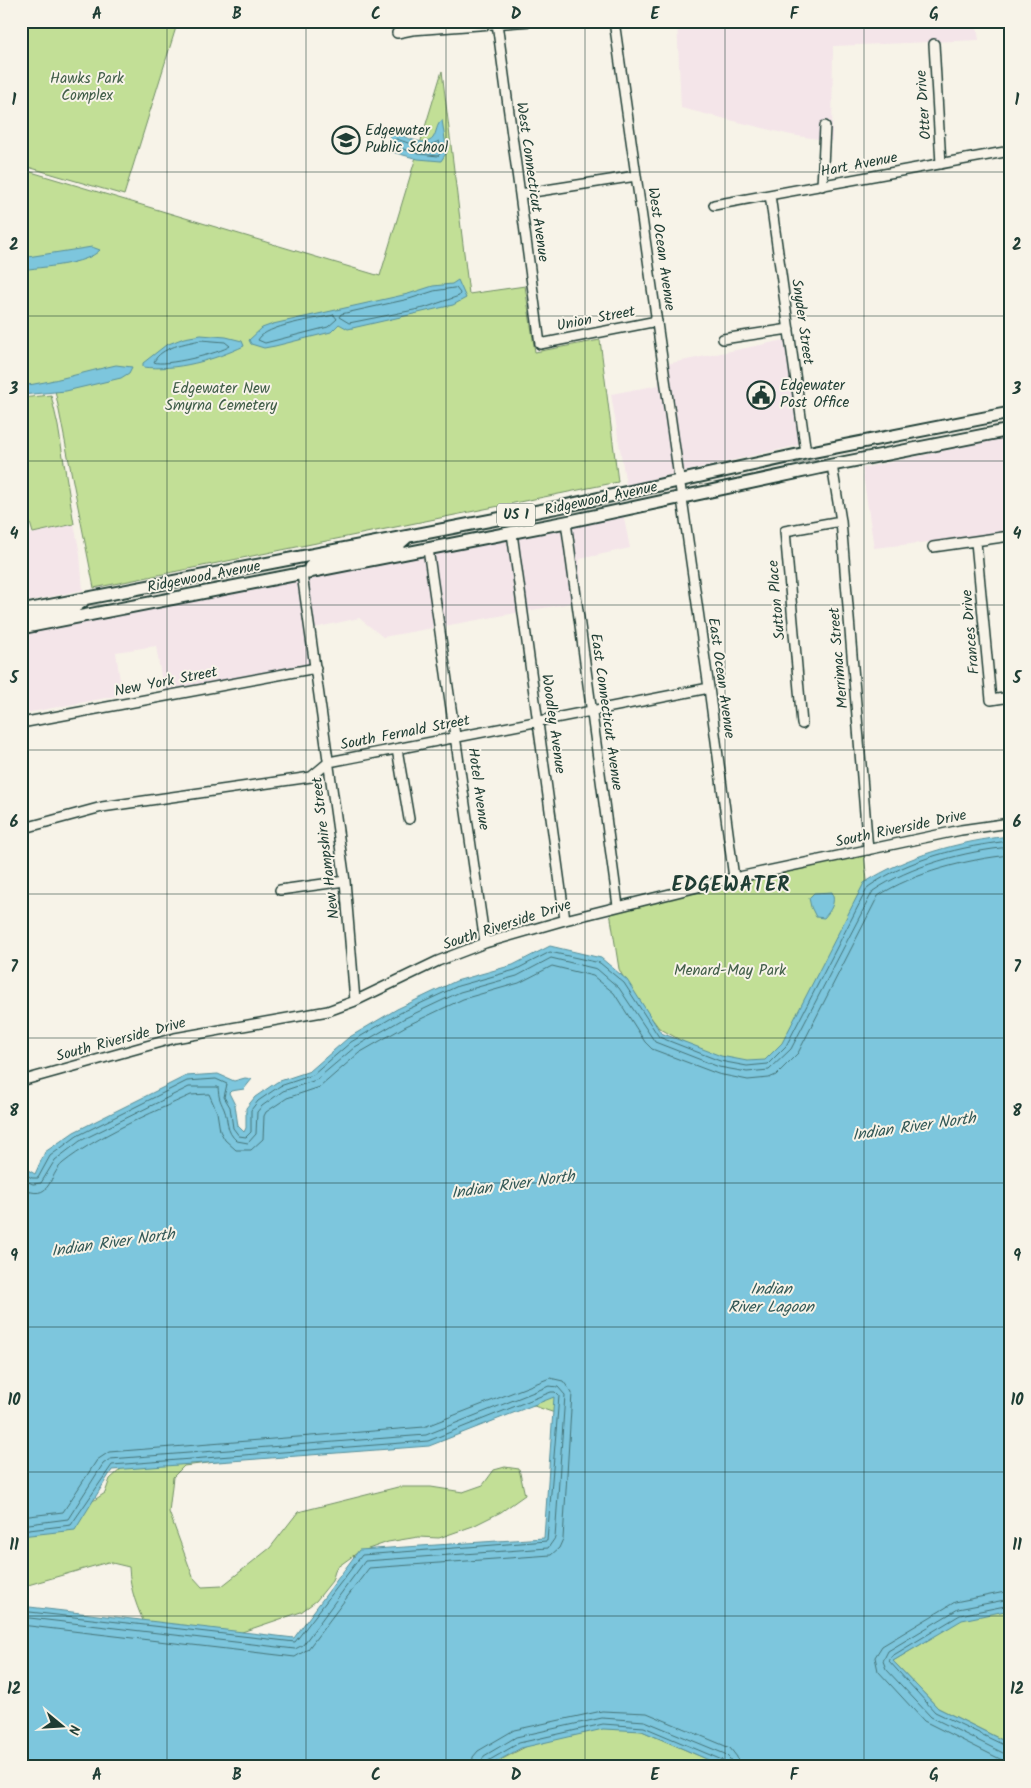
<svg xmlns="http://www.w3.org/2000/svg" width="1031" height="1788" font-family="Kalam,sans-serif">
	<rect width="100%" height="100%" fill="#f7f3e8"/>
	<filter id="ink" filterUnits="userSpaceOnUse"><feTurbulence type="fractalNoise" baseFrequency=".02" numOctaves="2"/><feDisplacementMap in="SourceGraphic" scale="10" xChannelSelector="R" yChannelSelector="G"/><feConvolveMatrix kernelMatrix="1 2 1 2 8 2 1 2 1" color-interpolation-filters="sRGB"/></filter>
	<g filter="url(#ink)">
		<path fill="#f4e5e9" d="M677 21H976L979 40 833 46 832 141 791 135 681 108Z
			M794 338 804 444 626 485 611 394 659 385 657 366Z
			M1010 437V533L874 548 862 468Z
			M623 514 630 548 580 559 582 601 383 637 359 618 314 628 320 666 164 695 156 646 116 652 122 695 21 714V633L311 578Z
			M74 524 80 554 83 590 21 603V536Z"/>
		<path fill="#c2df96" stroke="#708e65" d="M21 21H178L124 195 21 165Z
			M442 71 469 294 525 286 535 352 600 340 618 482 94 588 53 380 44 384 21 386V169L380 276Z
			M51 395 58 426 74 524 33 533 24 503 21 502V398Z
			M864 855 868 888 817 1058 726 1066 659 1028 628 987 619 969 610 912Z
			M570 1351 555 1413 531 1405 263 1456 184 1466 173 1477 169 1512 193 1577 202 1587 222 1586 270 1548 298 1512 398 1487H431L463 1492 483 1485 494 1470 505 1467 519 1469 525 1495 501 1512 473 1526 439 1538 418 1537 388 1542 357 1553 336 1568 332 1581 316 1601 301 1612 239 1633 147 1629C137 1608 130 1590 129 1567L108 1562 21 1587V1530L76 1512 105 1493 110 1479 134 1457Z
			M1010 1609V1744L938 1708 893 1661 949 1627 954 1619Z
			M575 1721 642 1731 725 1767H487Z"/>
		<path fill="#7dc6dd" stroke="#578f99" d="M442 120 447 152 441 161 418 159 385 150 389 137 395 133C404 136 426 148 433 138 437 132 436 125 442 120Z
			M92 247 100 250C86 265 41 267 21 270V258Z
			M458 280 466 298 453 305 348 329 339 324 331 332 275 346 264 348 251 344 249 340 262 328 273 324 408 294 433 286 452 284Z
			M201 335 226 337 242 341 244 346C214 360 176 371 143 367V363L166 345 184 338Z
			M116 365 132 367 129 373 121 378 66 391 21 395V386C53 382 84 372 116 365Z
			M1010 836V1610L962 1620 893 1661 938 1708 1010 1744V1767H725L642 1731 603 1729 521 1748 487 1767H21V1606L294 1638 359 1550 544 1538 554 1397 429 1446 112 1470 75 1530 21 1536V1166L35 1174 45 1152 74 1132 186 1076 218 1074 234 1081 245 1078 252 1079 244 1089 231 1091 229 1093 235 1105 238 1126 244 1132 246 1128V1108L255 1097 277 1082 310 1071 348 1038 397 1009 456 981 513 965 550 946 601 958 627 980 661 1033 721 1056 747 1061 765 1060 782 1043 864 883C906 856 960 841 1010 836Z
			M832 892C836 903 831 910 824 918L816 917 811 907 809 898 814 893Z"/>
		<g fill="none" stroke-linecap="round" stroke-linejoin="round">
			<path stroke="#457478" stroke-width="1" d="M397 139C413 145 424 149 439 141L442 151 438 156 419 154 393 146V141Z
				M456 288 460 293 459 296 424 308 349 323 339 317 341 314 409 299 434 291Z
				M334 315 337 319 328 327 265 343 258 340C265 325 317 319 334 315Z
				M201 340 225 342 230 346C221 353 163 367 154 362 160 347 187 343 201 340Z
				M21 1172 32 1178H38L50 1156 77 1136 187 1081 216 1079 227 1084 224 1097 230 1107 233 1128 239 1136 246 1137 251 1132V1110L258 1101 280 1086 313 1075 351 1042 400 1013 458 986 515 970 550 952 600 963 624 983 659 1037 720 1061 747 1066 768 1064 786 1046 868 887C908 859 962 846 1010 841
				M21 1179 33 1184 41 1183 55 1160 80 1141 189 1087H218C219 1098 219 1098 224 1109 229 1121 225 1131 237 1141L248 1143 256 1134 257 1112 262 1106 283 1091 316 1080 355 1047 403 1019 460 992 517 976 551 958 597 969 619 988 655 1042 719 1067 747 1072 769 1070 791 1049 873 891C910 866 965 851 1010 847
				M21 1188C52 1204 48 1175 63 1163 97 1136 151 1113 191 1095L209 1094 217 1112 220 1131 225 1140 236 1150H251L263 1139 264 1116 266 1112 287 1098 320 1087 359 1053 406 1026 463 999 519 983 552 966 593 976 614 993 645 1042 652 1049 718 1074 748 1080 769 1078 776 1075 798 1053 878 896C913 873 968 859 1010 855
				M21 1517 63 1512 97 1460 109 1452 424 1427 550 1378 563 1381 572 1393 563 1539 559 1548 551 1555 369 1568 308 1649 295 1657 21 1625
				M21 1525 68 1519 103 1464 110 1459 426 1435 549 1386 558 1387 565 1395 555 1538 548 1548 365 1561 303 1645 295 1649 21 1617
				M21 1531 71 1525 112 1465 428 1441 551 1392H555L559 1396 547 1541 362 1555 295 1642 21 1611
				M1010 1591 955 1602 882 1646 875 1657 878 1671 924 1721 1000 1759 1010 1762
				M1010 1599 958 1609 888 1651 883 1661 886 1669 931 1717 1003 1753 1010 1754
				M1010 1605 960 1615 892 1656 889 1661 935 1712 1010 1748
				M472 1767 473 1757 478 1751 514 1730 602 1711 647 1713 730 1748 737 1757 739 1767
				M479 1767 484 1756 516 1737 602 1718 645 1721 725 1754 730 1759 732 1767
				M486 1767 488 1761 519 1743 603 1724 644 1727 722 1760 725 1767"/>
			<g stroke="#1f3d34" stroke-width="12">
				<path id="minor" d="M614 21 709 688 734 878
					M497 23 540 344 657 321
					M397 33 412 30 531 21
					M934 44 941 164
					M822 186 825 126
					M520 194 636 176
					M770 195 806 453
					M714 205 1010 151
					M723 339 789 329
					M832 465 841 521 868 850
					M566 522 618 906
					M512 533 565 920
					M976 542 991 700 1010 697
					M933 547 1010 536
					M428 549 485 943
					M302 574 345 881 355 1001
					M21 723 316 668
					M802 724 785 531 841 521
					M397 749 409 819
					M21 829 102 807 311 777 329 762 709 688
					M280 890 345 881
					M21 1081 175 1038 328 1011 355 1001 438 961 485 943 565 920 734 878 961 830 1010 823"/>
			</g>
			<g stroke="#1f3d34" stroke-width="15">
				<path id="major" d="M308 573 310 567 317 563 397 546 406 538
					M21 611 564 506 806 453 1010 413
					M21 619 72 609 83 601
					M21 628 566 522 832 465 1010 430"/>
			</g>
			<use href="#minor" stroke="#f7f3e8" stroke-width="9"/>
			<use href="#major" stroke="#f7f3e8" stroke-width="11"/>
		</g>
	</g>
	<path fill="none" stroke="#1f3d34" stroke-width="1" stroke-opacity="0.55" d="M167 21V1767M306 21V1767M446 21V1767M585 21V1767M725 21V1767M864 21V1767M21 172H1010M21 316H1010M21 461H1010M21 605H1010M21 750H1010M21 894H1010M21 1038H1010M21 1183H1010M21 1327H1010M21 1472H1010M21 1616H1010"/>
	<defs>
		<g id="school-ring" transform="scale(1.4375)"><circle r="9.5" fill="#f7f3e8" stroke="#1f3d34" stroke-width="1.5"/><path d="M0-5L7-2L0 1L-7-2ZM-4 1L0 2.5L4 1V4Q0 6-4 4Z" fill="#1f3d34"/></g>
		<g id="civic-ring" transform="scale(1.4375)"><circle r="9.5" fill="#f7f3e8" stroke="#1f3d34" stroke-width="1.5"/><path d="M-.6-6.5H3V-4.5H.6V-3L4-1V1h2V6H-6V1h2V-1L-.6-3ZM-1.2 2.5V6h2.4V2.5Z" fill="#1f3d34"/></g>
	</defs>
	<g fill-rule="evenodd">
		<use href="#school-ring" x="346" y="140"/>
		<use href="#civic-ring" x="761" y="395"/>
	</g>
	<g text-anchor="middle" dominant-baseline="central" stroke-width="4" stroke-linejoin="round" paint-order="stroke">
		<rect fill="#f7f3e8" stroke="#60746a" stroke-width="1" x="497" y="503.5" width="38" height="23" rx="4"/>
		<g font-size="14" font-weight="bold" fill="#1f3d34">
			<text x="516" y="515">US 1</text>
		</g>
		<g font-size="15" fill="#405d48" stroke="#f7f3e8">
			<text x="87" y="79">Hawks Park<tspan x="87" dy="17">Complex</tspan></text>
			<text x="221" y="389">Edgewater New<tspan x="221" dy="17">Smyrna Cemetery</tspan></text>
			<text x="730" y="971">Menard-May Park</text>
		</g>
		<g font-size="15" fill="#1f3d34" stroke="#f7f3e8">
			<text transform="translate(924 105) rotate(-94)">Otter Drive</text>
			<text transform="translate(859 165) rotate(-11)">Hart Avenue</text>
			<text transform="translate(532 182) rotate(82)">West Connecticut Avenue</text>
			<text transform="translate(661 249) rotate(82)">West Ocean Avenue</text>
			<text transform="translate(596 319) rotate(-11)">Union Street</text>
			<text transform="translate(802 322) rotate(82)">Snyder Street</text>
			<text transform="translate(601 499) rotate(-12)">Ridgewood Avenue</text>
			<text transform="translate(204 577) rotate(-11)">Ridgewood Avenue</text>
			<text transform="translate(777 600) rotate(-95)">Sutton Place</text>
			<text transform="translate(971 632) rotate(-95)">Frances Drive</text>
			<text transform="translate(839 658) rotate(-95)">Merrimac Street</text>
			<text transform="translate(721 678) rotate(82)">East Ocean Avenue</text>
			<text transform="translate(166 682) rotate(-11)">New York Street</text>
			<text transform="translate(606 712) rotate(82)">East Connecticut Avenue</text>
			<text transform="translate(553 724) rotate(82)">Woodley Avenue</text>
			<text transform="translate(405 733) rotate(-11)">South Fernald Street</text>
			<text transform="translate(478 789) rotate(82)">Hotel Avenue</text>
			<text transform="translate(901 829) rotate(-12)">South Riverside Drive</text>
			<text transform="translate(326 848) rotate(-97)">New Hampshire Street</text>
			<text transform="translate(507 925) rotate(-18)">South Riverside Drive</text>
			<text transform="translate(121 1040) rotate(-15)">South Riverside Drive</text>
		</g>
		<g font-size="15" fill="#1f3d34" stroke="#f7f3e8" text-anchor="start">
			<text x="365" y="131">Edgewater<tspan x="365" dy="17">Public School</tspan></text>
			<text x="780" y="386">Edgewater<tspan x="780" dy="17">Post Office</tspan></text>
		</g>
		<g font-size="16" font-style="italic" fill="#325856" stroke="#f7f3e8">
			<text transform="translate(914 1127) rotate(-8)">Indian River North</text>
			<text transform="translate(513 1185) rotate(-8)">Indian River North</text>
			<text transform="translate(113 1243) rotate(-8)">Indian River North</text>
			<text x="771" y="1289">Indian<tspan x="771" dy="18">River Lagoon</tspan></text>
		</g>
		<g font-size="20" font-weight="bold" letter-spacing="1" fill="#1f3d34" stroke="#f7f3e8">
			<text x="731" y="886">EDGEWATER</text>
		</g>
	</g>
	<rect width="1031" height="1788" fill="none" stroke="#f7f3e8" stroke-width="55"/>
	<g transform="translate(62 1726) rotate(108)" stroke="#f7f3e8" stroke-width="4" paint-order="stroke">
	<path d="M0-4L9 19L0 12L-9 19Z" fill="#1f3d34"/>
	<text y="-8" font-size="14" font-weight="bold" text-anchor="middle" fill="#1f3d34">N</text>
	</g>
	<rect x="28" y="28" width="976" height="1732" fill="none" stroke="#1f3d34" stroke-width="2"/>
	<g font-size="16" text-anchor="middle" font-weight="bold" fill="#1f3d34">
		<text x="97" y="19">A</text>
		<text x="237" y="19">B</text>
		<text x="376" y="19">C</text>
		<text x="516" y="19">D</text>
		<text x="655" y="19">E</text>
		<text x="794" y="19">F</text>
		<text x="934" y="19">G</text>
		<text x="14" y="105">1</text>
		<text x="1017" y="105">1</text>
		<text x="14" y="250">2</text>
		<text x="1017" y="250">2</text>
		<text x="14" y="394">3</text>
		<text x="1017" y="394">3</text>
		<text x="14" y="539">4</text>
		<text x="1017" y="539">4</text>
		<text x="14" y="683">5</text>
		<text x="1017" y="683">5</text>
		<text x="14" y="827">6</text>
		<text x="1017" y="827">6</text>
		<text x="14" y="972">7</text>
		<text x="1017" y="972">7</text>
		<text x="14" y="1116">8</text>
		<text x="1017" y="1116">8</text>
		<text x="14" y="1261">9</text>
		<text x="1017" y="1261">9</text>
		<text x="14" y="1405">10</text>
		<text x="1017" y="1405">10</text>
		<text x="14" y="1550">11</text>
		<text x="1017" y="1550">11</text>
		<text x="14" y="1694">12</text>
		<text x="1017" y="1694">12</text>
		<text x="97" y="1780">A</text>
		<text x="237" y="1780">B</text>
		<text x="376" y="1780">C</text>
		<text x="516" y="1780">D</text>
		<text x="655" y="1780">E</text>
		<text x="794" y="1780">F</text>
		<text x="934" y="1780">G</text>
	</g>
</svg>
